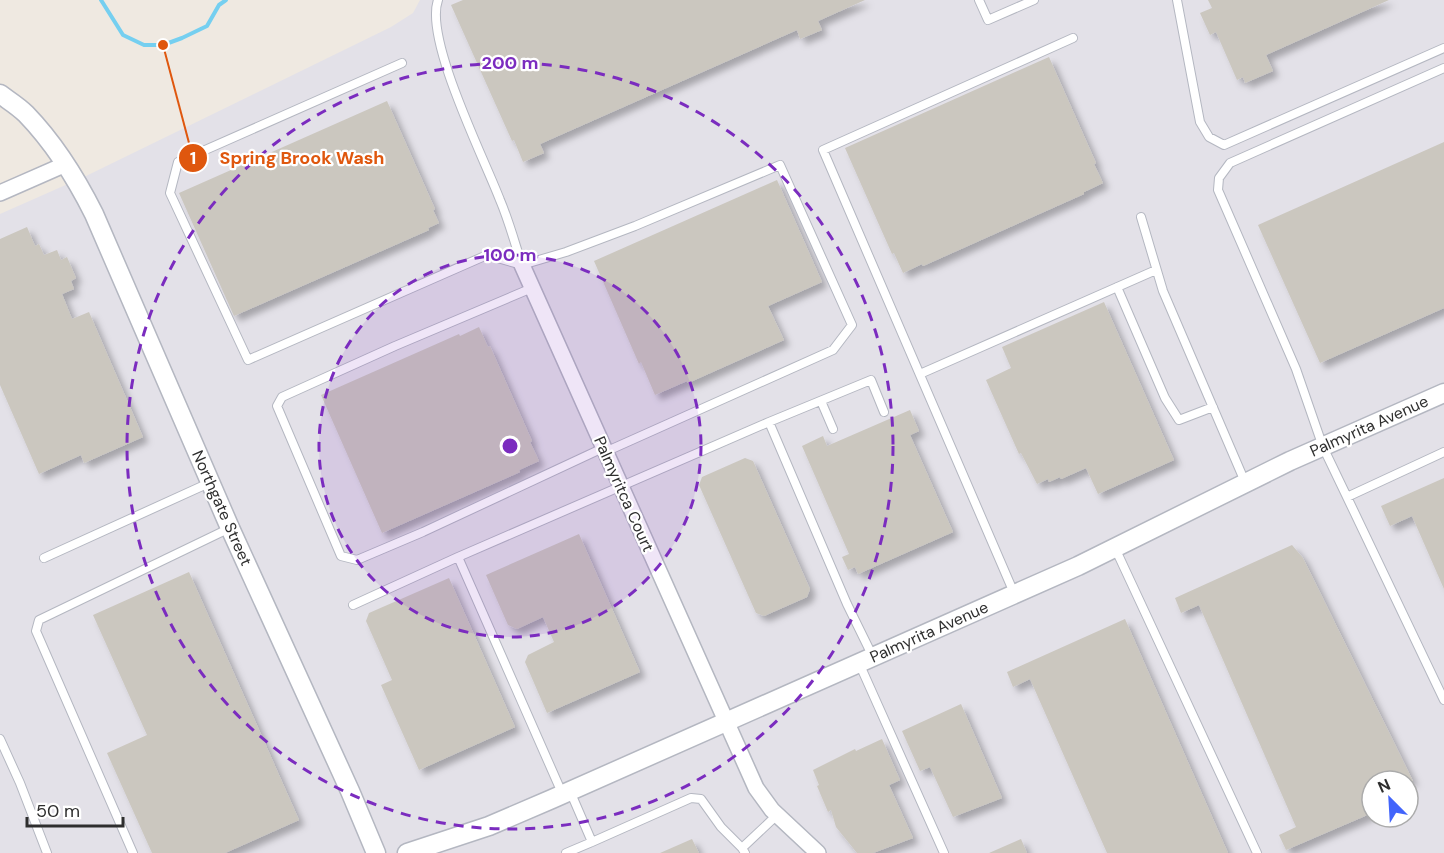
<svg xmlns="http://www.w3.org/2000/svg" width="1444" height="853" font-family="'DM Sans',sans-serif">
	<defs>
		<filter id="shadow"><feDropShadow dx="5.5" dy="5.5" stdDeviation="3" flood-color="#0004"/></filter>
	</defs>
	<rect width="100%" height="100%" fill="#efe9e1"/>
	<path fill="#e3e1e8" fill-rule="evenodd" d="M420 0H1444V853H0V214L86 176 391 27 413 13ZM1372 781H1408V817H1372Z"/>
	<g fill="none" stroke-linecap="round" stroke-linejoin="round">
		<path stroke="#75cff0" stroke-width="4" d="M101 0 123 35 144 45H163L182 38 207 26 219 5 226 0"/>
	</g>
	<path fill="#cbc7bf" filter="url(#shadow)" d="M463 0H865L818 21 822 30 800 39 797 30 540 144 544 153 523 162 514 140 512 141 451 5Z
		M1208 0H1389L1266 55 1273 71 1245 83 1243 77 1237 80 1216 32 1210 35 1200 13 1212 8Z
		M1049 57 1096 163 1094 164 1103 183 1084 192V194L923 266 922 264 903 273 894 253 892 254 845 148Z
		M387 101 435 209 433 210 439 223 428 228 429 230 234 316 179 193Z
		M1444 142V308L1320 363 1258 225Z
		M777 180 822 282 768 306 784 340 688 383 687 381 655 395 641 362 639 364 594 261Z
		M27 227 35 246 39 244 44 255 57 250 61 260 67 257 76 278 71 281 74 289 62 294 72 319 89 312 143 437 84 463 81 455 39 474 0 385V239Z
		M1104 302 1174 460 1098 494 1086 468 1061 479 1060 477 1049 482 1048 479 1037 484 1021 453 1019 454 986 380 1011 368 1002 347Z
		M479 327 488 347 490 346 532 441 530 442 539 461 519 470 520 472 382 533 321 395 459 334 460 336Z
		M910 410 919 431 910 435 953 532 858 574 855 567 848 570 842 557 849 554 802 446 823 436 827 446Z
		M745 458 753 461 810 589 807 597 764 616 756 613 699 485 702 477Z
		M1444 478V589L1412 516 1390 526 1381 506Z
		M579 534 640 672 547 713 525 662 528 655 554 642 543 617 517 629 508 625 486 575Z
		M1292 545 1303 558 1413 781H1372V813L1286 850 1279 835 1296 827 1199 605 1181 613 1175 598Z
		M189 572 299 820 225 853H152L107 753 147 735 93 615Z
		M449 578 515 727 419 770 381 685 392 680 366 621 369 613Z
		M1125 619 1228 853H1107L1030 679 1013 687 1007 672Z
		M961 704 1002 798 953 817 930 767 920 771 902 731Z
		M882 739 900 780 889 785 913 838 873 853H857L836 827 831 810 828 812 817 786 819 785 813 770 855 749 856 751Z
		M692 839 699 853H660Z
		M1021 839 1027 853H989Z"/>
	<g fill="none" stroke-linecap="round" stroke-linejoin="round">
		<g stroke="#b4b7c1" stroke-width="10">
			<path id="service" d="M438 0C424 39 484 158 500 200 509 221 515 244 522 265
				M979 0 988 20 1034 0
				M1177 0 1200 122 1209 137 1224 145 1444 48
				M402 63 178 162 170 193 248 360 487 255 522 265 566 252 635 226 780 165 852 325 833 350 605 452
				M1444 68 1230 163 1219 178 1218 190 1296 369 1323 447 1347 497 1444 452
				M1141 217 1163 291 1245 482
				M1117 287 1165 398 1179 420 1213 407
				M532 288 395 346 282 397 277 406 341 556 357 560 423 532 603 448
				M920 374 1156 270
				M821 401 833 429
				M769 422 871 380 884 412
				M1347 497 1444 700
				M1115 548 1257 853
				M44 558 209 483
				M1014 593 823 150 1073 38
				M353 605 458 557
				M859 663 944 853
				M0 739 20 783 47 853
				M562 793 458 557 769 422 847 604 873 657
				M592 842 691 798 701 799 721 827 742 848 745 853
				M742 848 777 815
				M133 853 36 631 39 620 230 528
				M566 853 592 842 570 791"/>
		</g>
		<g stroke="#b4b7c1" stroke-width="18">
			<path id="minor" d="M0 193 66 164
				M522 265 756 788 772 810 818 853"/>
		</g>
		<g stroke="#b4b7c1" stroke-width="21">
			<path id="tertiary" d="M0 94C8 100 18 106 26 114 54 143 76 178 94 214L230 528 350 791 376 853
				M407 853 489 826 552 799 1078 566 1290 461 1444 393"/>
		</g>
		<use href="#service" stroke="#fff" stroke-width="8"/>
		<use href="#minor" stroke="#fff" stroke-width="15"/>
		<use href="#tertiary" stroke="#fff" stroke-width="18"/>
	</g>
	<circle cx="510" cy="446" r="191" fill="#7b2cbf" fill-opacity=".12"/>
	<g fill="none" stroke="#7b2cbf" stroke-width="3" stroke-dasharray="10 8">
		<circle cx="510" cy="446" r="191"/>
		<circle cx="510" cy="446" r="383"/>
	</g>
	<g text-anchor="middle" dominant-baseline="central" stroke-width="4.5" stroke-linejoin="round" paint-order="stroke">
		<g font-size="16" fill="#2e2e2e" stroke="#fff">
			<text transform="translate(1369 426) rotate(-24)">Palmyrita Avenue</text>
			<text transform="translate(624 494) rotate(66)">Palmyritca Court</text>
			<text transform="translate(222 508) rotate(66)">Northgate Street</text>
			<text transform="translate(929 632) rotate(-24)">Palmyrita Avenue</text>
		</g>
	</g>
	<circle cx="510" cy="446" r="9" fill="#7b2cbf" stroke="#fff" stroke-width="3"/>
	<g font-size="18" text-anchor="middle" font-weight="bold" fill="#7b2cbf" stroke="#fff" stroke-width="4.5" stroke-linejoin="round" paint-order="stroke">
		<text x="510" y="69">200 m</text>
		<text x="510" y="261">100 m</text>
	</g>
	<path fill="none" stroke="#df570e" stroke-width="2" d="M163 45L193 158"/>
	<g fill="#df570e" stroke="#fff" stroke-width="2">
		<circle cx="163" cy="45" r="6"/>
		<circle cx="193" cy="158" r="15"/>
	</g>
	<g font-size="18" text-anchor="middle" font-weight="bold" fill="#fff">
		<text x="193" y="164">1</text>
	</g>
	<g font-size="18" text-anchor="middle" font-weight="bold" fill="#df570e" stroke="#fff" stroke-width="4.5" stroke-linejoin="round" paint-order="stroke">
		<text x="302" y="164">Spring Brook Wash</text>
	</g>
	<g transform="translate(1390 799) rotate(336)"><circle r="28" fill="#ffffff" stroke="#ababab" stroke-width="1.5"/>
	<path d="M0-4.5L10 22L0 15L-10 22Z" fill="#4264fb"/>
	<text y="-9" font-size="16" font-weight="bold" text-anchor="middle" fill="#2e2e2e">N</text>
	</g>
	<path d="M27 817v9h96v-9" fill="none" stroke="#2e2e2e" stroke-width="3"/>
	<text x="36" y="817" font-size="18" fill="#2e2e2e" stroke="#ffffff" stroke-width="4.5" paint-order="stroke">50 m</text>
</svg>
